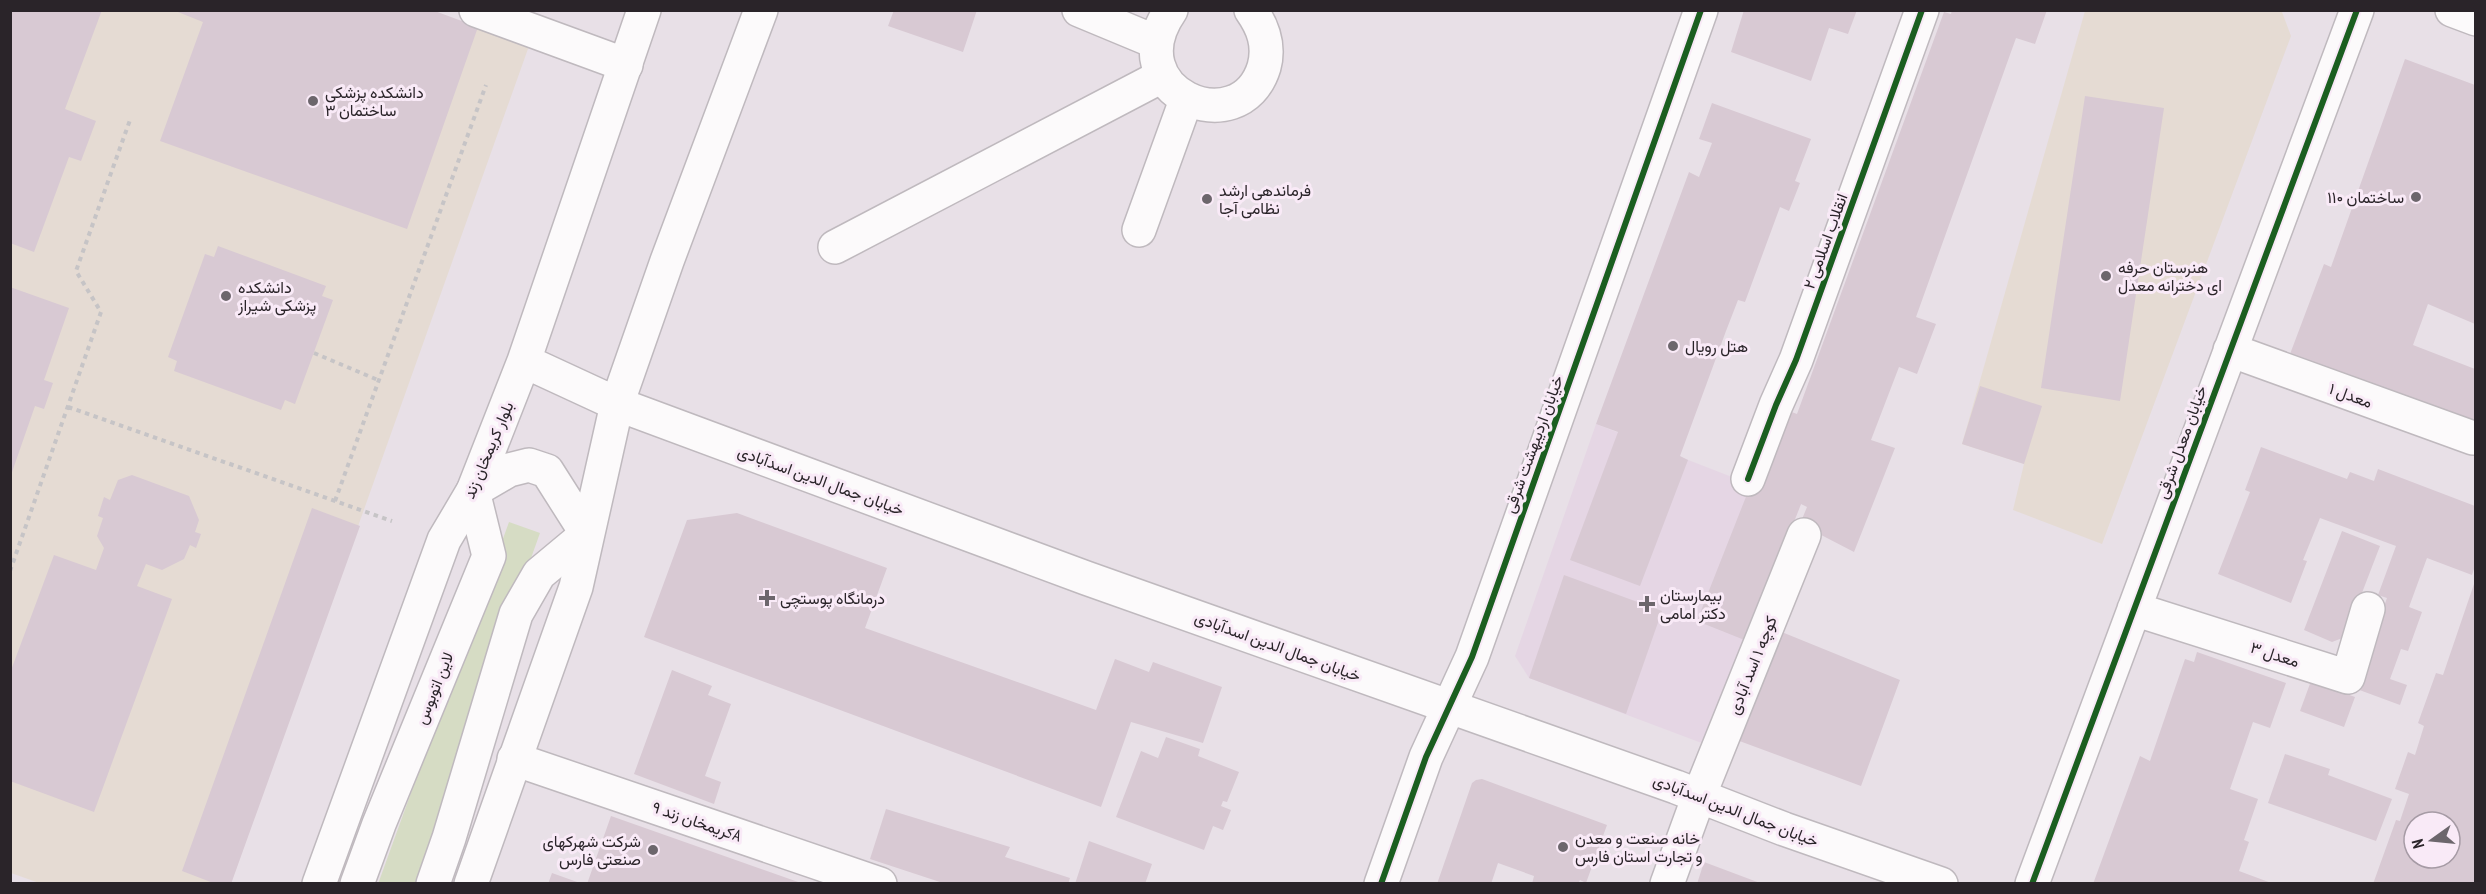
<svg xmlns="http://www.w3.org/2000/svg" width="2486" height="894" font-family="'PT Sans Narrow',Vazirmatn,sans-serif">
	<rect width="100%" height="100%" fill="#e8e0e7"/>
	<path fill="#e5d6e4" d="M1596 424 1801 504 1707 745 1529 678 1515 656Z"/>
	<path fill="#e5dbd3" d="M11 10 432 11 529 46 231 883 42 884 11 873Z
		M2276 10 2282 12 2291 36 2102 544 2013 510 2024 464 1962 444 2085 11Z"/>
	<path fill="#d6dcc4" d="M509 522 540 533 415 883 378 884Z"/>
	<path fill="#d8c9d3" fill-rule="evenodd" d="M11 10H102L65 109 96 121 81 161 69 157 34 252 10 243Z
		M173 10H432L478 27 407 229 160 141 203 22Z
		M894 10H977L963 52 888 26Z
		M1744 10H1857L1848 34 1829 28 1811 81 1731 52Z
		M1952 10H2047L2035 44 2016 38 1916 317 1936 324 1917 374 1899 367 1871 440 1895 448 1854 552 1800 524 1807 507 1801 504 1747 641 1697 621 1751 484 1786 410 1797 414 1944 12 1951 14Z
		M2405 59 2475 85V324L2428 304 2413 345 2475 369V434L2287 362 2324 264 2331 267Z
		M2085 96 2164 108 2120 401 2041 388Z
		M1712 103 1811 139 1795 181 1800 183 1789 211 1780 207 1745 302 1738 300 1726 331 1680 456 1688 460 1640 586 1570 560 1618 432 1596 424 1689 172 1699 177 1712 143 1699 139Z
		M218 246 326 286 322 296 333 300 295 404 285 400 281 410 174 371 177 361 168 357 205 254 214 257Z
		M10 287 69 308 44 380 53 383 44 409 35 406 11 475Z
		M1980 386 2042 406 2024 464 1962 444Z
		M2261 447 2347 479 2350 472 2374 481 2378 469 2475 506V566L2472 575 2427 558 2409 607 2422 612 2408 651 2401 649 2390 679 2407 685 2400 705 2354 688 2387 598 2378 595 2396 546 2320 518 2303 560 2307 561 2291 603 2218 574 2250 492 2245 490Z
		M132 475 189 496 199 520 195 532 201 534 196 548 190 545 184 559 162 570 146 564 137 586 172 599 94 812 10 781V673L54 555 96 570 104 548 97 536 103 518 98 516 104 497 110 500 118 480Z
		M312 508 360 526 231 884H216L182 871Z
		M737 513 887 568 865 628 1096 710 1115 659 1149 672 1153 662 1222 687 1203 743 1131 722 1101 807 644 637 687 520Z
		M2342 531 2380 546 2345 637 2332 642 2304 630Z
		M1564 575 1662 611 1626 714 1529 678Z
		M2475 581V884H2373L2396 820 2400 821 2409 794 2395 789 2408 752 2415 755 2424 726 2418 723 2436 673 2443 675ZM2414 822H2450V858H2414Z
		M1777 630 1900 680 1861 786 1734 739Z
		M2197 652 2286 683 2270 728 2253 722 2230 789 2258 799 2244 840 2249 842 2239 871 2274 884H2093L2140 756 2150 761 2185 659 2194 662Z
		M672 670 712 686 708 695 731 704 705 776 721 782 714 804 634 774Z
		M2311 681 2355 697 2344 727 2300 711Z
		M1166 737 1200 749 1198 756 1239 772 1227 802 1223 801 1221 806 1231 810 1223 830 1213 826 1204 850 1116 817 1141 751 1158 758Z
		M2285 754 2330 769 2328 775 2392 799 2376 841 2268 803Z
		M1482 779 1607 825 1586 883 1580 880 1578 884H1532L1534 876 1498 863 1491 884H1437L1472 783 1476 780Z
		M886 809 1010 847 1005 857 1070 878 1068 884H946L870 859Z
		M611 816 801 883V884H587Z
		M1089 841 1152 864 1145 884H1075Z
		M1704 862 1760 883V884H1697Z
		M552 873 580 883 579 884H548Z"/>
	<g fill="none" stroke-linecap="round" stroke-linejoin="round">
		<g stroke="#bfb9be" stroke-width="36">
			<path id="minor" d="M476 10 626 65
				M1079 10 1156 42
				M1171 10C1114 92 1240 145 1264 67 1270 45 1263 27 1251 10
				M1139 230 1186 100
				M835 247 1162 76
				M2230 350 2473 438
				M1748 479 1776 405 1796 360 1922 10
				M2134 609 2348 677 2368 609
				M514 759 880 884
				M357 884 379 824 489 556 473 491
				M433 884 449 838 516 614 539 574 587 534
				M1381 884 1426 757 1472 657 1701 10
				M1667 884 1699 796 1804 535
				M2032 884 2357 10"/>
		</g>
		<g stroke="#bfb9be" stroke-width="36">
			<path id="major" d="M2452 10 2476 19
				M524 361 617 404 1086 578 1676 787 1784 829 1941 884
				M473 491 509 470 529 465 547 471 587 534
				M319 884 444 540 473 491 524 361 644 10
				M471 884 576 587 617 404 667 261 761 10"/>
		</g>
		<path stroke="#c6c4c6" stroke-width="4" stroke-dasharray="4.5 4.5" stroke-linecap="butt" d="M314 353 378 380
			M68 407 392 521
			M335 501 486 85
			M10 571 101 312 76 271 130 120"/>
		<use href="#minor" stroke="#fcfafb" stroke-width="33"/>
		<use href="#major" stroke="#fcfafb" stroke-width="33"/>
		<g stroke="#f9eaf7" stroke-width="10">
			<path id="cycleway" d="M1748 479 1776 405 1796 360 1922 10
				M1381 884 1426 757 1472 657 1701 10
				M2032 884 2357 10"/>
		</g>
		<use href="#cycleway" stroke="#1b5e20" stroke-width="6"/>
	</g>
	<g fill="#6c666c" stroke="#f9eaf7" stroke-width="2">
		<circle cx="313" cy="101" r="6"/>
		<circle cx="2416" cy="197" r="6"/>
		<circle cx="1207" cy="199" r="6"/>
		<circle cx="2106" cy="276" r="6"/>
		<circle cx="226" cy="296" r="6"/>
		<circle cx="1673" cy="346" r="6"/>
		<path d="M764 589h6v6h6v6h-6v6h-6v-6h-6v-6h6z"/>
		<path d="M1644 595h6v6h6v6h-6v6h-6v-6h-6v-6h6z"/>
		<circle cx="1563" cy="847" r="6"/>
		<circle cx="653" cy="850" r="6"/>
	</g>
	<g text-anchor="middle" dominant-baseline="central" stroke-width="6" stroke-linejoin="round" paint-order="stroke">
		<g font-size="16" fill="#2a2429" stroke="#f9eaf7" text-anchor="start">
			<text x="325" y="92">دانشکده پزشکی<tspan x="325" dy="18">ساختمان ۳</tspan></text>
			<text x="1219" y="190">فرماندهی ارشد<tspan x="1219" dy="18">نظامی آجا</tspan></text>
			<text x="2404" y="197" text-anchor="end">ساختمان ۱۱۰</text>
			<text x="2118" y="267">هنرستان حرفه<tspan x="2118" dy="18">ای دخترانه معدل</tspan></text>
			<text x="238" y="287">دانشکده<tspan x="238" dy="18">پزشکی شیراز</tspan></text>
			<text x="1685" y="346">هتل رویال</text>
			<text x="1660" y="595">بیمارستان<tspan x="1660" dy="18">دکتر امامی</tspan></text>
			<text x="780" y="598">درمانگاه پوستچی</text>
			<text x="1575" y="838">خانه صنعت و معدن<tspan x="1575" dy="18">و تجارت استان فارس</tspan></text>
			<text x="641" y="841" text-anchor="end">شرکت شهرکهای<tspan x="641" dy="18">صنعتی فارس</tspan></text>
		</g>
		<g font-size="16" fill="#2a2429" stroke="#f9eaf7">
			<text transform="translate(1825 241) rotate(-70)">۲ انقلاب اسلامی</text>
			<text transform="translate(2351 395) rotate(20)">۱ معدل</text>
			<text transform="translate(2181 442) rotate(-70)">خیابان معدل شرقی</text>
			<text transform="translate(1533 444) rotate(-70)">خیابان اردیبهشت شرقی</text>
			<text transform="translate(488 450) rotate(-67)">بلوار کریمخان زند</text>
			<text transform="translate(821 480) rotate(20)">خیابان جمال الدین اسدآبادی</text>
			<text transform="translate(1278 646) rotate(20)">خیابان جمال الدین اسدآبادی</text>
			<text transform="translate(2275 654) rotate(18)">۳ معدل</text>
			<text transform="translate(1752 665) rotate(-68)">کوچه ۱ اسد آبادی</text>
			<text transform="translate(434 688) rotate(-68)">لاین اتوبوس</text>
			<text transform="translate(1736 810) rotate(21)">خیابان جمال الدین اسدآبادی</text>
			<text transform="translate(697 821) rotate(19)">کریمخان زند ۹A</text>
		</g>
	</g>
	<rect width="2486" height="894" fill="none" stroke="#2a2429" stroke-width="24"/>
	<g transform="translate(2432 840) rotate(255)"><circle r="28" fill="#f9eaf7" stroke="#a69ba5" stroke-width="1.5"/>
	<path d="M0-4.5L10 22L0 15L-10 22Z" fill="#6c666c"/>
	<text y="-9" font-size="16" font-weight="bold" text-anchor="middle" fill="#2a2429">N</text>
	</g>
</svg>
